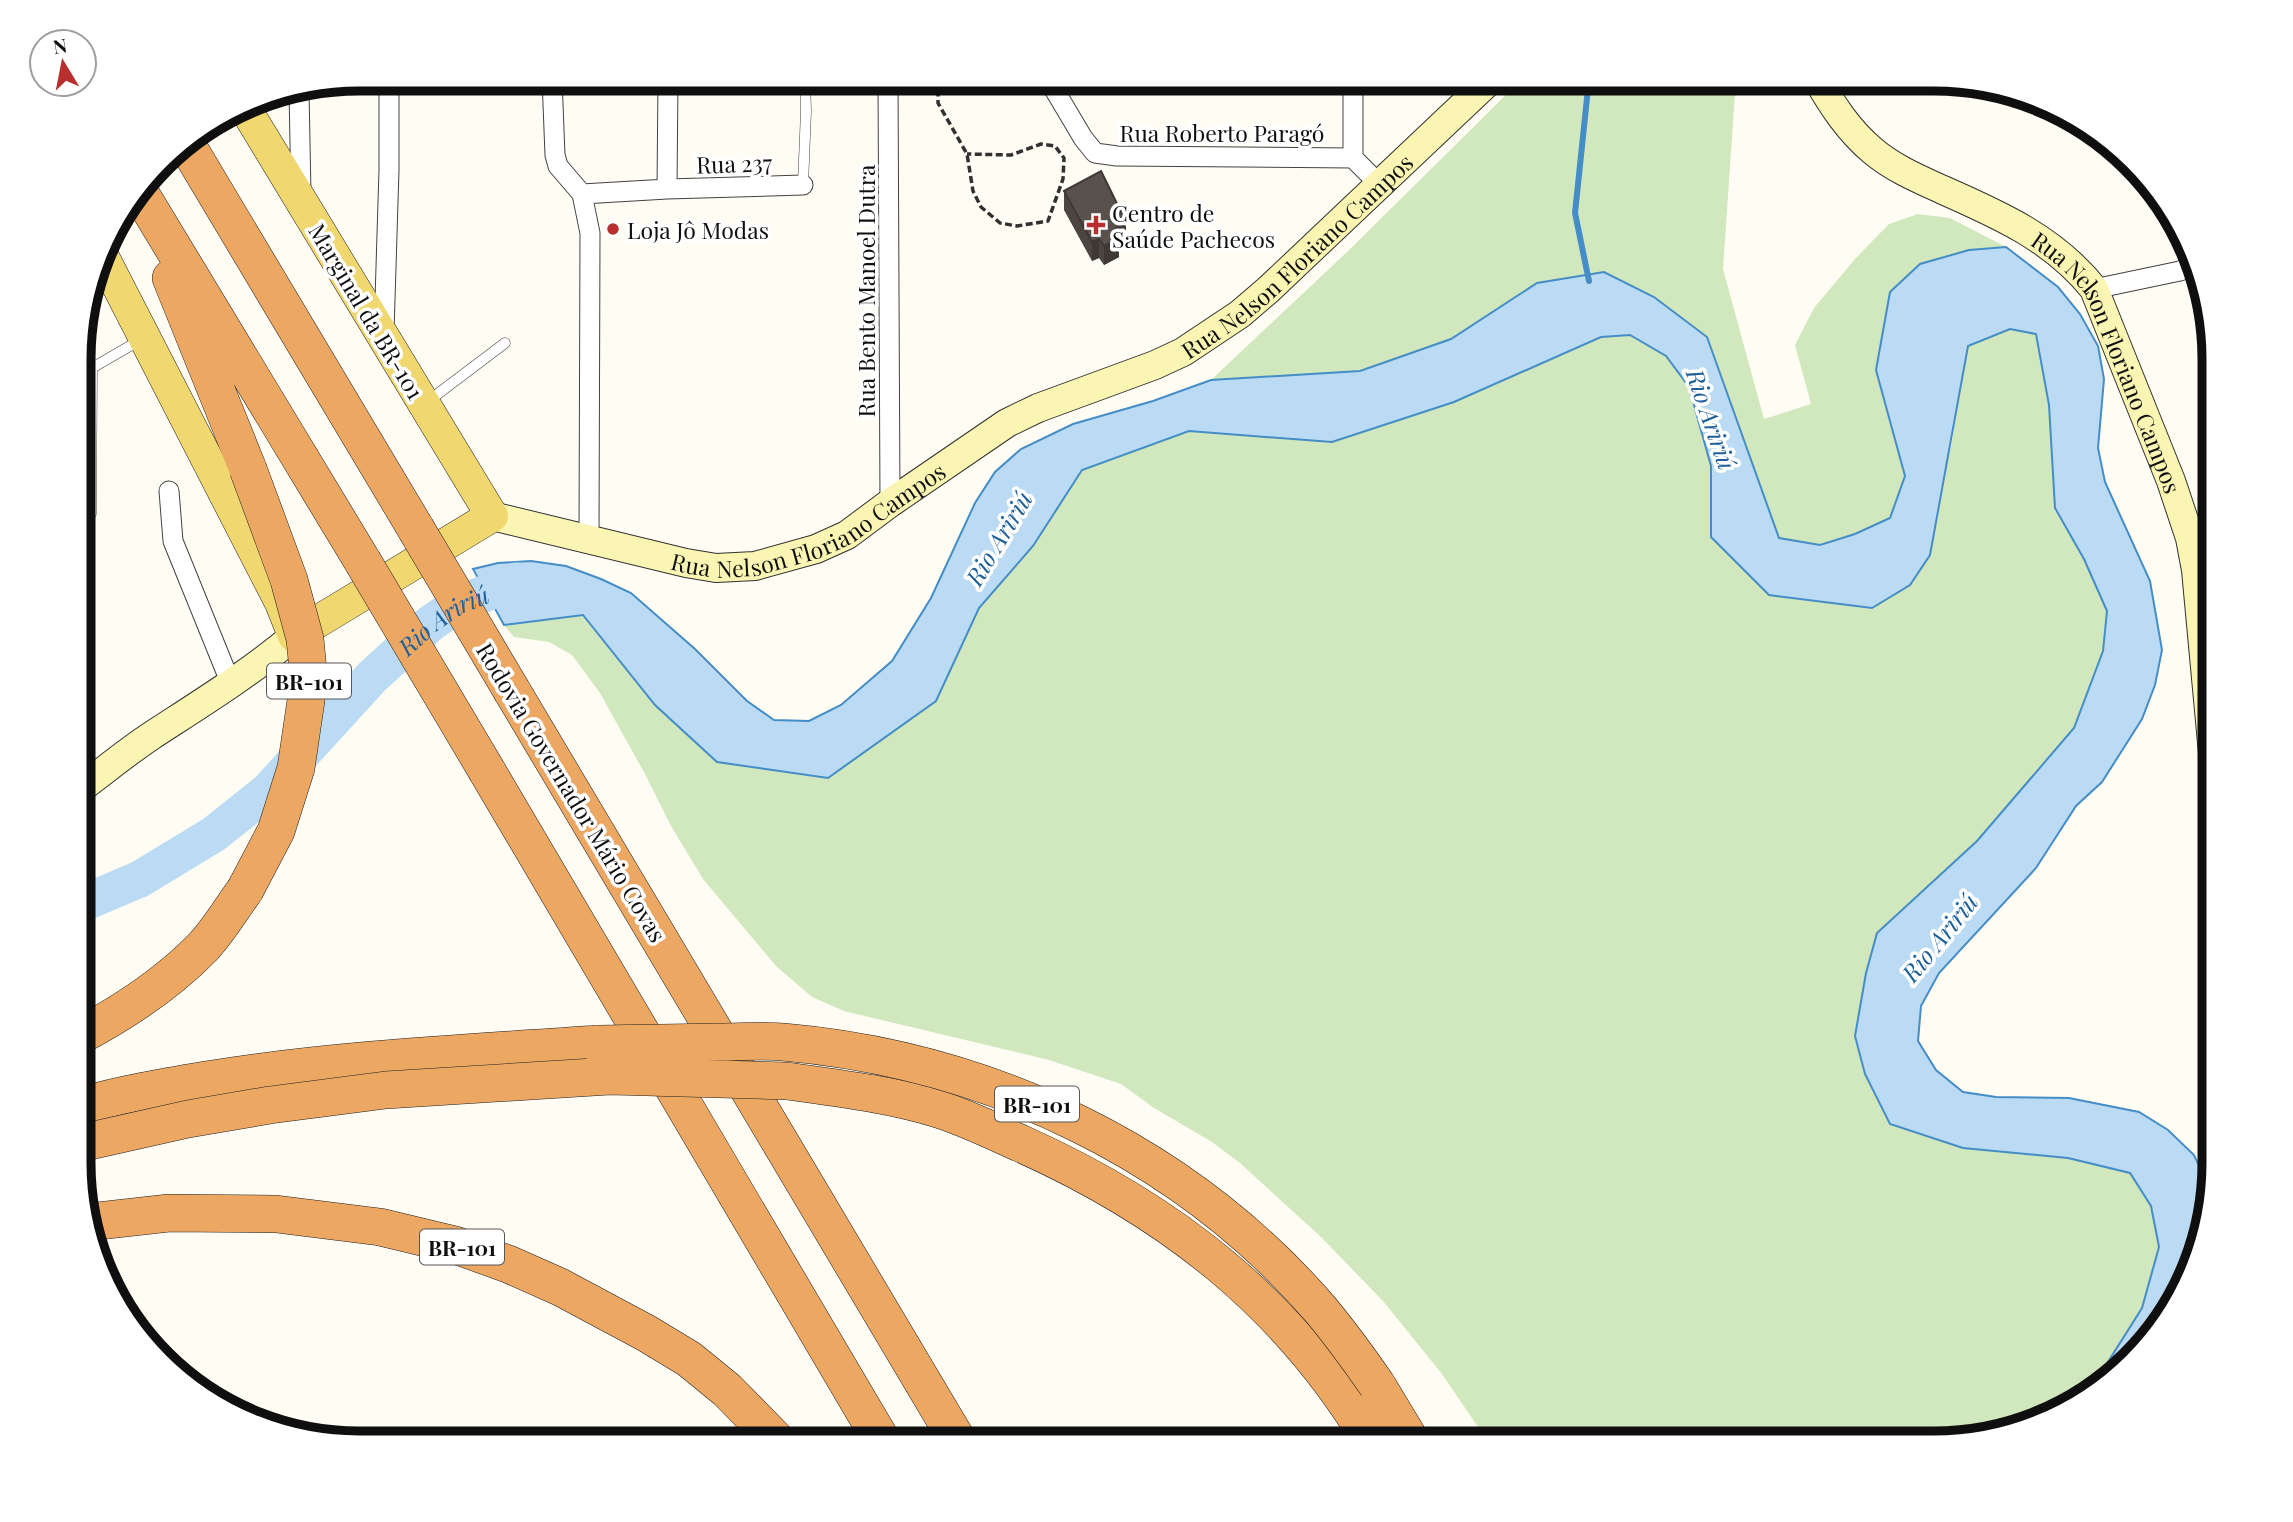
<svg xmlns="http://www.w3.org/2000/svg" width="2293" height="1522" font-family="'Playfair Display',serif">
	<rect width="100%" height="100%" fill="#fefcf3"/>
	<path fill="#d1e7bd" d="M1524 79H1736L1723 269 1764 419 1811 404 1795 345 1814 308 1855 259 1889 224 1918 214 1950 218 2006 247 1969 250 1876 370 1905 476 1890 518 1855 534 1819 545 1779 539 1707 337 1537 284 1451 339 1359 371 1211 380 1347 252 1511 90Z
		M2010 329 2036 334 2049 405 2084 559 2107 612 2103 651 2074 728 1977 841 1877 933 1866 973 1855 1036 2068 1158 2130 1173 2151 1206 2159 1247 2142 1308 2089 1392 2074 1406 1952 1443H1494L1480 1430 1442 1374 1383 1301 1320 1236 1240 1163 1212 1142 1154 1108 1121 1084 1049 1060 844 1011 812 997 776 966 703 879 671 826 645 774 600 693 572 655 549 642 514 637 504 625 583 614 655 705 717 762 936 701 979 608 1033 546 1082 470 1189 431 1332 442 1454 402 1601 337 1630 335 1666 356 1689 387 1711 466V537L1872 608 1951 448 1967 346Z"/>
	<path fill="#b5d79e" d="M93 524 83 582 81 584V527Z"/>
	<path fill="#badbf3" stroke="#458dc6" stroke-width="2" d="M2006 247 2058 287 2080 314 2098 346 2104 379 2098 448 2105 482 2150 581 2162 650 2155 685 2142 719 2123 749 2102 782 2076 806 2036 868 1939 973 1921 1006 1918 1041 1936 1070 1963 1092 1996 1097 2069 1098 2139 1112 2168 1130 2194 1155 2208 1185 2209 1205 2199 1253 2167 1319 2089 1392 2142 1308 2159 1247 2151 1206 2130 1173 2068 1158 1963 1148 1890 1124 1865 1074 1855 1036 1866 973 1877 933 1977 841 2074 728 2103 651 2107 611 2084 559 2055 508 2049 405 2036 334 2010 329 1968 346 1930 555 1910 585 1872 608 1769 595 1711 537V466L1689 387 1666 356 1630 335 1601 337 1454 402 1332 442 1189 431 1082 470 1033 546 979 608 936 701 828 778 717 762 655 705 583 615 504 625 473 569 498 563 531 561 566 566 601 579 631 593 695 649 747 701 774 720 809 721 841 705 892 661 931 598 975 503 995 472 1021 449 1073 424 1153 401 1211 380 1360 371 1451 339 1537 283 1604 272 1654 297 1707 337 1779 538 1820 545 1855 534 1890 518 1905 476 1876 370 1890 292 1920 264 1969 250Z"/>
	<g fill="none" stroke-linecap="round" stroke-linejoin="round">
		<path stroke="#458dc6" stroke-width="6" d="M1589 281 1575 213 1589 79"/>
		<path stroke="#badbf3" stroke-width="37" id="s1" d="M81 904 140 879 214 834 268 791 372 677 431 623 459 604 516 581 534 582"/>
		<g stroke="#424242" stroke-width="11">
			<path id="lane" d="M803 185 806 111 805 79
				M427 402 505 343
				M91 514 92 368 142 339"/>
		</g>
		<g stroke="#424242" stroke-width="21">
			<path id="street" d="M552 79 555 155 558 166 582 194
				M888 79 890 503
				M1048 79 1083 138 1095 153 1117 156 1353 158
				M1353 79V158L1379 184
				M299 91 301 195
				M667 189 803 185
				M2094 289 2180 271 2191 266
				M384 332 389 170V79
				M169 491 173 541 231 684
				M2190 538 2207 533 2214 527
				M589 540 590 233 582 194 667 189 668 79"/>
		</g>
		<g stroke="#313131" stroke-width="30">
			<g id="secondary">
				<path id="s2" d="M1817 79C1833 106 1848 130 1873 151 1893 168 1919 179 1943 190 2000 215 2054 239 2094 289L2171 481 2190 538 2196 570 2214 764"/>
				<path id="s3" d="M492 516 686 563 716 568 755 566 816 549 847 535 890 503 1007 423 1038 408 1155 365 1183 352 1240 314 1268 290 1491 79"/>
				<path d="M81 788C104 771 127 752 151 736 200 704 249 674 294 636"/>
			</g>
		</g>
		<g stroke="#202020" stroke-width="33">
			<path id="primary" d="M102 255 281 603 294 636 492 516 243 105"/>
		</g>
		<g stroke="#202020" stroke-width="38">
			<path id="highway" d="M185 142 416 529
				M140 193 363 562
				M171 278 248 469
				M512 691 959 1443
				M487 771 883 1443
				M81 1035C126 1011 167 984 203 947 219 930 231 909 245 890
				M787 1081C837 1088 889 1094 938 1109 967 1118 995 1132 1022 1144 1169 1210 1289 1303 1372 1443
				M81 1106C122 1094 164 1087 206 1080 336 1059 467 1053 598 1044
				M89 1222 169 1213 276 1214 380 1227 455 1245 508 1264 560 1287 646 1333 689 1359 727 1390 779 1443
				M1377 1385 1412 1443"/>
		</g>
		<path stroke="#313131" stroke-width="3.5" stroke-dasharray="7 3.5" stroke-linecap="butt" d="M938 79V103L967 154 973 191 981 207 1000 223 1017 226 1048 221 1063 179 1064 158 1055 146 1041 144 1011 155 967 154"/>
		<use href="#lane" stroke="#fff" stroke-width="10"/>
		<use href="#street" stroke="#fff" stroke-width="19"/>
		<use href="#secondary" stroke="#faf5b2" stroke-width="28"/>
		<use href="#primary" stroke="#f0d770" stroke-width="32"/>
		<use href="#highway" stroke="#eca763" stroke-width="37"/>
		<g stroke="#202020" stroke-width="38" stroke-linecap="butt">
			<path id="highway-bridge" d="M416 529 512 691
				M363 562 487 771
				M245 890 276 831 296 768 309 680 305 639 289 580 248 469
				M598 1044C639 1043 679 1043 720 1042 741 1042 763 1040 783 1042 989 1060 1184 1152 1320 1309 1340 1333 1359 1359 1377 1385
				M81 1143 188 1119 270 1105 386 1090 610 1076 787 1081"/>
		</g>
		<use href="#highway-bridge" stroke="#eca763" stroke-width="37"/>
	</g>
	<path fill="#4c4641" d="M1064 191 1126 241 1119 245V257L1104 265 1099 258 1092 261 1064 210Z"/>
	<path fill="#3e3935" d="M1126 222V241L1119 245V257L1104 265V246L1115 229Z
		M1099 239V258L1092 261V242Z"/>
	<path fill="#58514c" stroke="#3e3935" stroke-width="2" d="M1101 171 1126 222 1115 229 1119 238 1104 246 1099 239 1092 242 1064 191Z"/>
	<g fill="#b82f2f" stroke="#fff" stroke-width="2.5">
		<path d="M1092.5 214.5h7v7h7v7h-7v7h-7v-7h-7v-7h7z"/>
		<circle cx="613" cy="229" r="7"/>
	</g>
	<g text-anchor="middle" dominant-baseline="central" stroke-width="7" stroke-linejoin="round" paint-order="stroke">
		<g fill="#fff" stroke="#575757" stroke-width="2">
			<rect x="267" y="663.5" width="84" height="35" rx="5"/>
			<rect x="995" y="1086.5" width="84" height="35" rx="5"/>
			<rect x="420" y="1229.5" width="84" height="35" rx="5"/>
		</g>
		<g font-size="21" font-weight="bold" fill="#0f0f0f">
			<text x="309" y="681">BR-101</text>
			<text x="1037" y="1104">BR-101</text>
			<text x="462" y="1247">BR-101</text>
		</g>
		<g font-size="23" fill="#0f0f0f" stroke="#fff">
			<text x="1222" y="132">Rua Roberto Paragó</text>
			<text transform="translate(734 163) rotate(-2)">Rua 237</text>
			<text stroke="none"><textPath href="#s3" startOffset="901">Rua Nelson Floriano Campos</textPath></text>
			<text transform="translate(865 291) rotate(-90)">Rua Bento Manoel Dutra</text>
			<text transform="translate(367 311) rotate(59)">Marginal da BR-101</text>
			<text stroke="none"><textPath href="#s2" startOffset="424">Rua Nelson Floriano Campos</textPath></text>
			<text stroke="none"><textPath href="#s3" startOffset="334">Rua Nelson Floriano Campos</textPath></text>
			<text transform="translate(572 792) rotate(59)">Rodovia Governador Mário Covas</text>
		</g>
		<g font-size="23" fill="#0f0f0f" stroke="#fff" text-anchor="start">
			<text x="1112" y="212">Centro de<tspan x="1112" dy="26">Saúde Pachecos</tspan></text>
			<text x="627" y="229">Loja Jô Modas</text>
		</g>
		<g font-size="24" font-style="italic" fill="#1f609b" stroke="#fff">
			<text transform="translate(1712 419) rotate(71)">Rio Aririú</text>
			<text transform="translate(998 538) rotate(-59)">Rio Aririú</text>
			<text stroke="none"><textPath href="#s1" startOffset="466">Rio Aririú</textPath></text>
			<text transform="translate(1939 937) rotate(-51)">Rio Aririú</text>
		</g>
	</g>
	<path d="M0 0H2293V1522H0ZM359 91H1934A268 268 0 0 1 2202 359V1163A268 268 0 0 1 1934 1431H359A268 268 0 0 1 91 1163V359A268 268 0 0 1 359 91Z" fill="#fff" fill-rule="evenodd"/>
	<path fill="none" stroke="#0f0f0f" stroke-width="9" d="M359 91H1934A268 268 0 0 1 2202 359V1163A268 268 0 0 1 1934 1431H359A268 268 0 0 1 91 1163V359A268 268 0 0 1 359 91Z"/>
	<g transform="translate(63 63) rotate(350)"><circle r="33" fill="#ffffff" stroke="#9f9f9f" stroke-width="2"/>
	<path d="M0-5L12 26L0 18L-12 26Z" fill="#b82f2f"/>
	<text y="-10" font-size="19" font-weight="bold" text-anchor="middle" fill="#0f0f0f">N</text>
	</g>
</svg>
